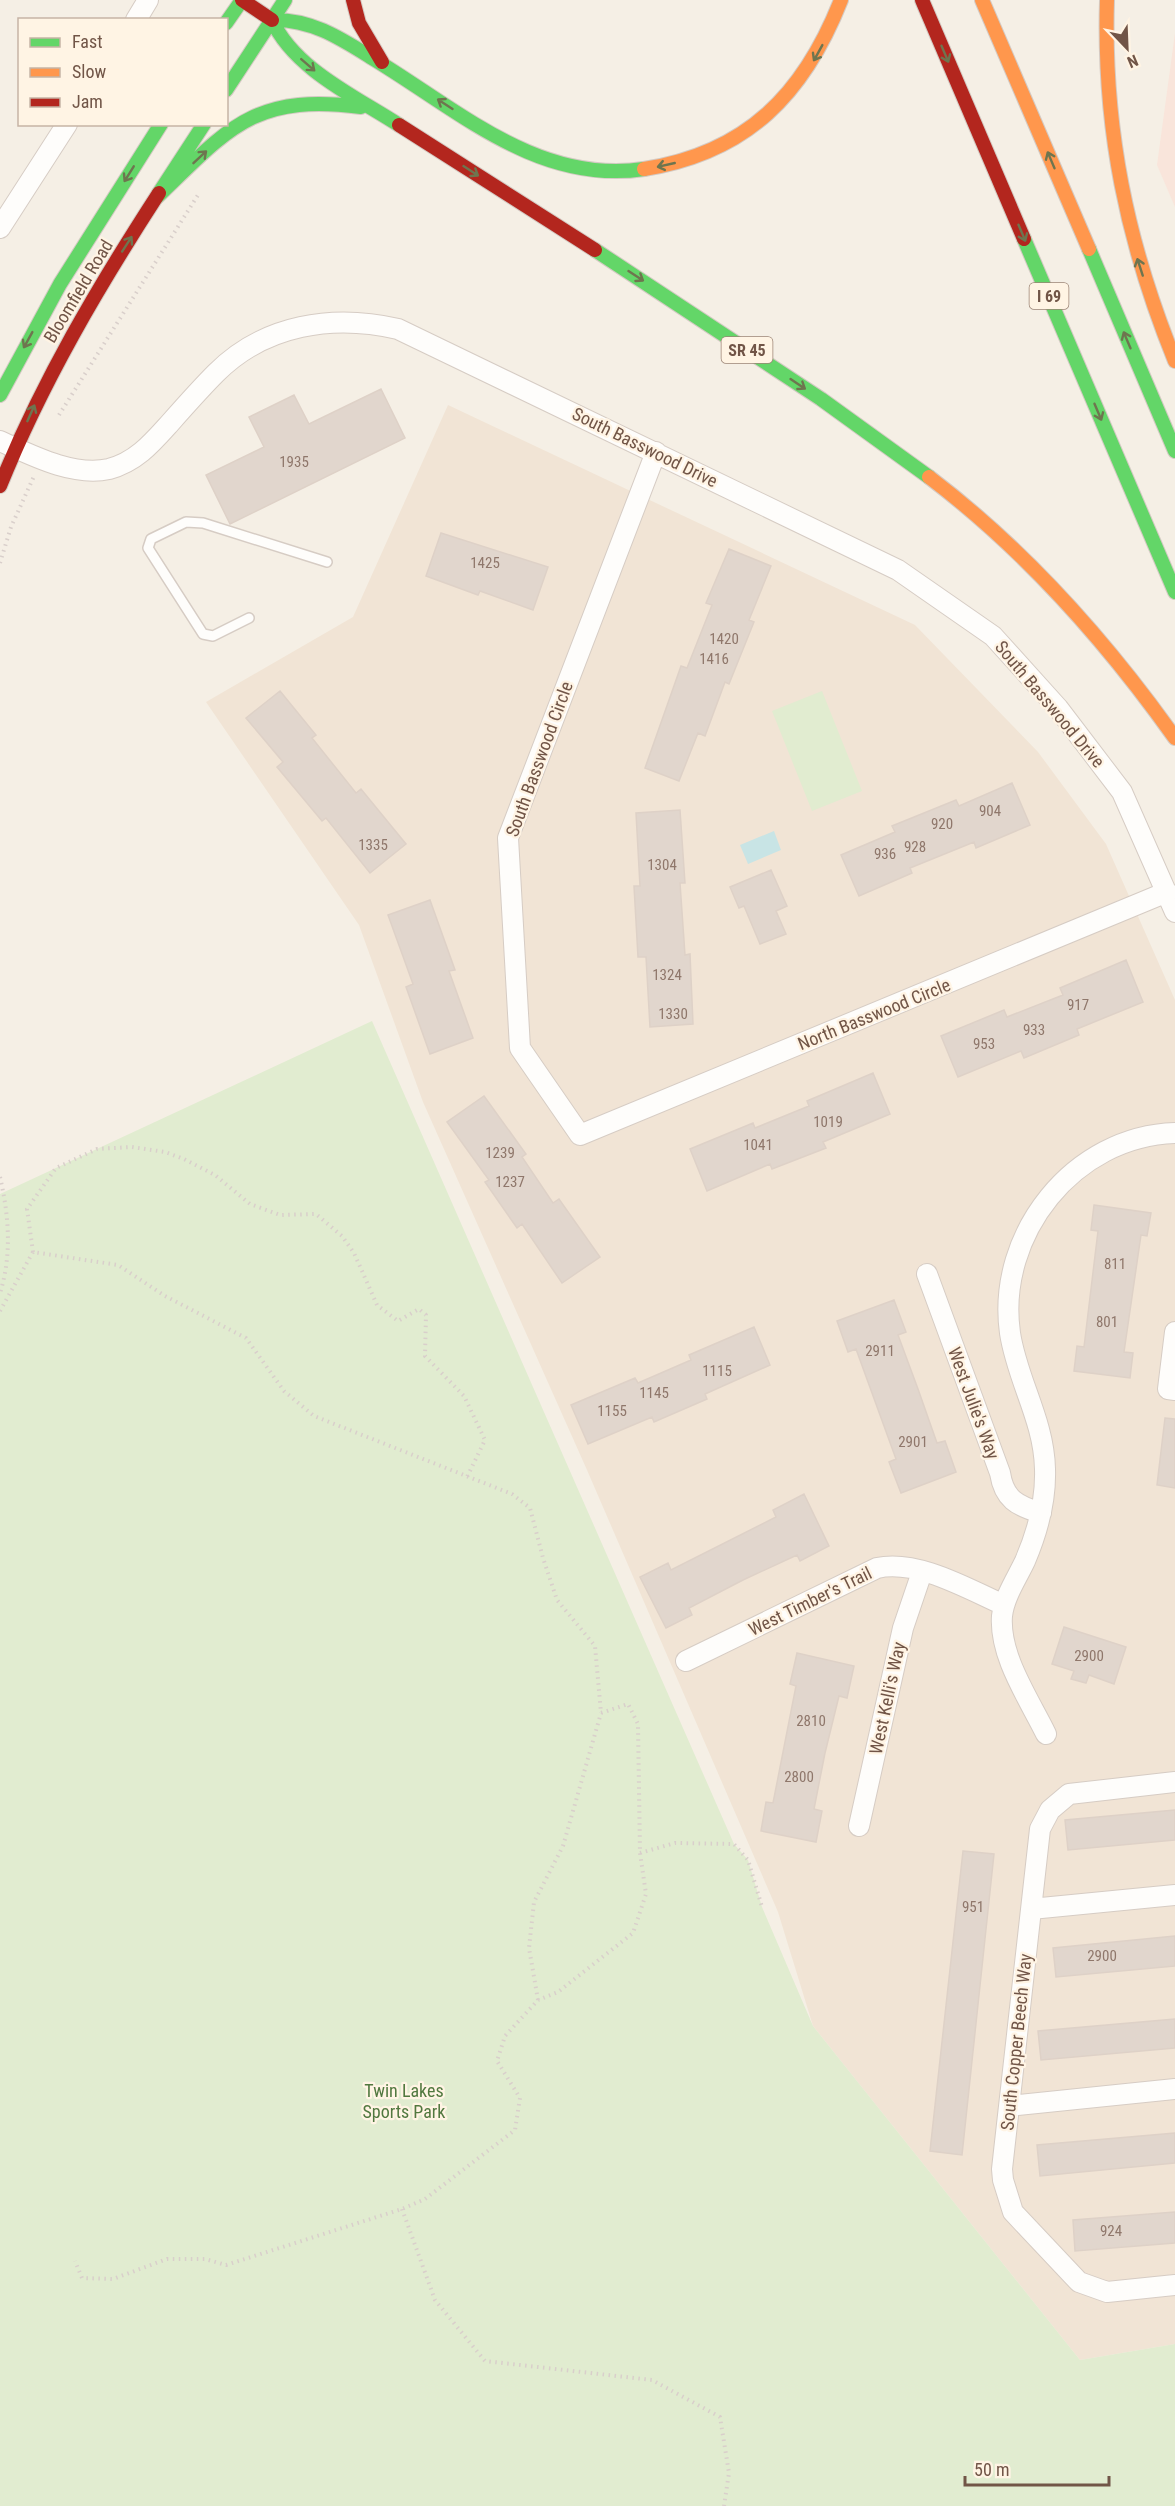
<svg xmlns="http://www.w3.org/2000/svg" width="1175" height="2506" font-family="'Roboto Condensed',sans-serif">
	<rect width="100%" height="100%" fill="#f5efe5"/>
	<path fill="#f1e4d5" d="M448 405 915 625 1038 752 1106 844 1175 1000V2344L1080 2360 813 2026 778 1912 587 1470 423 1102 359 925 206 702 353 617Z"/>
	<path fill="#f9e5db" d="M1175 33V207L1157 165Z"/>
	<path fill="#e1ecd0" d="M822 691 862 791 812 811 772 711Z
		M372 1021 734 1844 748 1860 762 1907 813 2026 1080 2360 1175 2344V2506H0V1194Z"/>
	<path fill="#c8e4e5" d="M774 831 781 850 748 864 740 845Z"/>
	<path fill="#e1d6cd" stroke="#ded1c7" stroke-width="1.5" d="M381 389 405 438 230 524 206 475 264 447 249 417 294 395 309 424Z
		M441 533 548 567 533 610 480 591 478 595 426 576Z
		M729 549 771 566 749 620 754 622 729 684 725 682 705 736 698 733 679 781 645 768 681 666 687 668 712 605 706 603Z
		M280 691 316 735 312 738 356 793 361 789 406 844 370 873 326 818 322 821 277 767 283 762 246 718Z
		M1012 783 1030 825 976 848 974 842 910 868 912 873 859 896 841 855 895 832 892 826 956 800 959 806Z
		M680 810 685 883H680L685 955 690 954 693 1024 650 1027 646 957H638L634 886H640L636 813Z
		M771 870 787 906 776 911 786 934 760 944 744 906 739 908 730 887Z
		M430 900 455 970 449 971 473 1038 430 1054 406 987 413 984 388 915Z
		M1126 960 1143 1002 1077 1029 1079 1035 1024 1058 1021 1051 958 1077 941 1036 1004 1010 1007 1017 1063 995 1060 988Z
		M873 1073 890 1114 823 1142 826 1148 772 1169 770 1164 707 1191 690 1149 753 1123 755 1128 809 1106 807 1101Z
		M484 1096 526 1154 522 1157 553 1203 559 1199 600 1257 562 1283 522 1224 517 1228 485 1182 489 1180 447 1122Z
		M1094 1205 1151 1213 1147 1236 1141 1235 1124 1352 1133 1353 1130 1378 1074 1371 1077 1346 1084 1347 1098 1231 1091 1230Z
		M894 1300 906 1332 898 1335 918 1389 937 1443 945 1441 956 1472 901 1493 889 1462 896 1459 856 1349 848 1352 837 1321Z
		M754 1327 770 1365 705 1394 707 1399 654 1422 652 1417 588 1444 571 1405 635 1378 638 1383 691 1360 689 1355Z
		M1165 1418 1175 1419V1488L1157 1485Z
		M804 1494 829 1546 800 1561 797 1555 743 1580 689 1608 692 1615 666 1628 640 1577 668 1563 671 1570 776 1517 773 1510Z
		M1064 1627 1126 1647 1114 1684 1089 1675 1086 1683 1071 1679 1074 1671 1052 1664Z
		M797 1653 854 1666 847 1698 839 1696 825 1753 814 1809 822 1811 816 1842 761 1831 766 1802 773 1803 796 1686 790 1684Z
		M1175 1810V1840L1068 1850 1065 1820Z
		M963 1851 994 1854 962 2155 930 2151Z
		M1175 1936V1966L1056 1977 1053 1948Z
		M1175 2019V2048L1041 2060 1038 2031Z
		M1175 2133V2163L1040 2176 1037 2145Z
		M1175 2212V2243L1075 2251 1073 2220Z"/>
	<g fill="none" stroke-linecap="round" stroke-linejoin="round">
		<g stroke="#d6ccc4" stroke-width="12">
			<path id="lane" d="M249 618 213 636 203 634 148 548 151 539 186 522 203 523 327 562"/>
		</g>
		<g stroke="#d6ccc4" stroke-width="22">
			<path id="street" d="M136 20 148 0
				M0 228 67 124
				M0 441C31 455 73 477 109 469 136 462 152 443 170 423 185 406 200 389 216 373 265 324 333 314 398 329L898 570 993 636 1058 708 1122 792 1175 912
				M656 452 508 838 520 1048 580 1135 1167 892
				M927 1274 1000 1473C1004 1499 1017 1506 1041 1513
				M1175 1332 1168 1389 1175 1390
				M686 1661 877 1568C917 1559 968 1589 1004 1605
				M1046 1734C1029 1699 999 1656 1002 1616 1004 1597 1017 1578 1025 1561 1037 1533 1046 1499 1045 1469 1044 1420 1017 1380 1010 1333 996 1234 1074 1136 1175 1133
				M1175 1782 1069 1794 1050 1810 1040 1829 1002 2169 1003 2180 1013 2212 1079 2282 1107 2292 1175 2285
				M859 1826 903 1628 922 1572
				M1031 1909 1175 1895
				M1009 2106 1175 2089"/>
		</g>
		<g stroke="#d4cac3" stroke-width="16">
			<path id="fast" d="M226 23 242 0
				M226 90 285 0
				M399 125C356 97 294 69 272 20 311 19 340 38 372 58 457 109 538 185 644 169
				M159 193 204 124
				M157 197C229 128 254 93 361 107
				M1024 239 1175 592
				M1089 249 1175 451
				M595 250 821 399 929 477
				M0 395 60 284 161 124"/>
		</g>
		<g stroke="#d4cac3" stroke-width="16">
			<path id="slow" d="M982 0 1089 249
				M1107 0C1103 128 1127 243 1175 361
				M644 169C747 153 804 94 841 0
				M929 477C1024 549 1106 641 1175 738"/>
		</g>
		<g stroke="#d4cac3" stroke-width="16">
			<path id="jam" d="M242 0 272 20
				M353 0 359 23 382 62
				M922 0 1024 239
				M399 125 595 250
				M0 486C42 382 98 287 159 193"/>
		</g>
		<path stroke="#d9cfcb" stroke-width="4" stroke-dasharray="1.5 4.5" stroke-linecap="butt" d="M59 415 198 195
			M0 563 11 527 35 474
			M0 1177C9 1216 12 1255 0 1293
			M33 1252 27 1209 56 1168 97 1149 132 1147 165 1152 184 1159 215 1175 250 1204 280 1215 316 1214 342 1236 354 1253 377 1305 398 1321 419 1309 426 1315 425 1356 464 1396 485 1440 467 1477
			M0 1311 33 1252 118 1265 165 1296 246 1338 284 1391 314 1416 512 1494 530 1508 543 1558 557 1600 595 1646 601 1713 628 1704 638 1724 640 1853 646 1894 633 1933 558 1992 538 2000 505 2036 497 2061 520 2098 515 2130 425 2199 402 2209 226 2265 205 2259H167L113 2279 82 2278 75 2261
			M640 1853 675 1843 734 1844 748 1860 762 1907
			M538 2000 529 1948 534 1902 563 1846 601 1713
			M402 2209 435 2300 485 2361 652 2380 720 2417 729 2473 724 2506"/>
		<use href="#lane" stroke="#fefdfb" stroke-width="9"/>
		<use href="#street" stroke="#fefdfb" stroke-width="20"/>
		<use href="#fast" stroke="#63d668" stroke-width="14"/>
		<use href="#slow" stroke="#ff974d" stroke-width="14"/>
		<use href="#jam" stroke="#b3261e" stroke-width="14"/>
	</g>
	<defs><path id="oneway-shaft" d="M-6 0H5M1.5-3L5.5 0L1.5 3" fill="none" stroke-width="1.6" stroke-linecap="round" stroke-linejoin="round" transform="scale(1.5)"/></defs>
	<g stroke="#6e754f">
		<use href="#oneway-shaft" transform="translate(818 53) rotate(119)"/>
		<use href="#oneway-shaft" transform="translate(945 54) rotate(67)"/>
		<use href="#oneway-shaft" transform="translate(308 65) rotate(41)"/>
		<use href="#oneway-shaft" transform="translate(445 104) rotate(-147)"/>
		<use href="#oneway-shaft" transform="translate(200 157) rotate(-43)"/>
		<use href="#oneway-shaft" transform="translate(1051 160) rotate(-113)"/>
		<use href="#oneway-shaft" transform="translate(666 165) rotate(167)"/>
		<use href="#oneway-shaft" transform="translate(471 171) rotate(33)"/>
		<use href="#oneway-shaft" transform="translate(129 174) rotate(122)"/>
		<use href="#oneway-shaft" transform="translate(1022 233) rotate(67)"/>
		<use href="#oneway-shaft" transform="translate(127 244) rotate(-57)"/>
		<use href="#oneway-shaft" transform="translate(1140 267) rotate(-108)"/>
		<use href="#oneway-shaft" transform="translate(636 276) rotate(33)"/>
		<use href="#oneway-shaft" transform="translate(28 340) rotate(119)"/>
		<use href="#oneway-shaft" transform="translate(1127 340) rotate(-113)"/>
		<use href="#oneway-shaft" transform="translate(798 384) rotate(34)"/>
		<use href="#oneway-shaft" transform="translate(1098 412) rotate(67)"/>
		<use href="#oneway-shaft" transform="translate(31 413) rotate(-66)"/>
	</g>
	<g text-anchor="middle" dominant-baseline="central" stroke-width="4.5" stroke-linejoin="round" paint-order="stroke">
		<g font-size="15" fill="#8f776b">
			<text x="294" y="462">1935</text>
			<text x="485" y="563">1425</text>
			<text x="724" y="639">1420</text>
			<text x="714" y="659">1416</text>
			<text x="990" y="811">904</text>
			<text x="942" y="824">920</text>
			<text x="373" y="845">1335</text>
			<text x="915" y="847">928</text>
			<text x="885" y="854">936</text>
			<text x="662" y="865">1304</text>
			<text x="667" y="975">1324</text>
			<text x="1078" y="1005">917</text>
			<text x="673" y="1014">1330</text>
			<text x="1034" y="1030">933</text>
			<text x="984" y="1044">953</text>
			<text x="828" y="1122">1019</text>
			<text x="758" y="1145">1041</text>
			<text x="500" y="1153">1239</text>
			<text x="510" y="1182">1237</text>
			<text x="1115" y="1264">811</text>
			<text x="1107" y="1322">801</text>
			<text x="880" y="1351">2911</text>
			<text x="717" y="1371">1115</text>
			<text x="654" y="1393">1145</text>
			<text x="612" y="1411">1155</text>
			<text x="913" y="1442">2901</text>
			<text x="1089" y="1656">2900</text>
			<text x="811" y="1721">2810</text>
			<text x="799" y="1777">2800</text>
			<text x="973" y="1907">951</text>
			<text x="1102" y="1956">2900</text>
			<text x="1111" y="2231">924</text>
		</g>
		<g fill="#fff4e4" stroke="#9c8576" stroke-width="1.5">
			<rect x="1029.5" y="283" width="39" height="26" rx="4.5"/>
			<rect x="721.5" y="337" width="51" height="26" rx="4.5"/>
		</g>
		<g font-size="16" font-weight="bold" fill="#715547">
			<text x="1049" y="296">I 69</text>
			<text x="747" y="350">SR 45</text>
		</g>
		<g font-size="18" fill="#715547" stroke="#fff4e4">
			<text transform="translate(78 291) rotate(-59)">Bloomfield Road</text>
			<text transform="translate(645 447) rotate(26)">South Basswood Drive</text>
			<text transform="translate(1050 704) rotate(50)">South Basswood Drive</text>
			<text transform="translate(539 759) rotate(-70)">South Basswood Circle</text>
			<text transform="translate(874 1014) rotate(-22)">North Basswood Circle</text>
			<text transform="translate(974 1403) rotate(70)">West Julie's Way</text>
			<text transform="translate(810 1601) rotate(-26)">West Timber's Trail</text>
			<text transform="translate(887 1698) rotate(-78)">West Kelli's Way</text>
			<text transform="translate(1016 2042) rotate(-84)">South Copper Beech Way</text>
		</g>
		<g font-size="18" fill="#51783f" stroke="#fff4e4">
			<text x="404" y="2090">Twin Lakes<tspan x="404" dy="21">Sports Park</tspan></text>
		</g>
	</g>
	<rect x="18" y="18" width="210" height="108" fill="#fff4e4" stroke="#c6b4a5" stroke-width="1.5"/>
	<rect x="30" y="38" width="30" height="9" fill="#63d668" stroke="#c6b4a5" stroke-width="1.5"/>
	<text x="72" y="48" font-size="18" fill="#715547">Fast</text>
	<rect x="30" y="68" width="30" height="9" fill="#ff974d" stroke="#c6b4a5" stroke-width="1.5"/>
	<text x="72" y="78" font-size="18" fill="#715547">Slow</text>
	<rect x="30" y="98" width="30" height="9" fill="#b3261e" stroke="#c6b4a5" stroke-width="1.5"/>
	<text x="72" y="108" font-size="18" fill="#715547">Jam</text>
	<g transform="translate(1127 48) rotate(157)" stroke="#fff4e4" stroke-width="4.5" paint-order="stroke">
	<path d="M0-4.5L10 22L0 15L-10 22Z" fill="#715547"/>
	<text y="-9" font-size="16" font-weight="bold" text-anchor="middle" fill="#715547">N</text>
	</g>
	<path d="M965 2476v9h144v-9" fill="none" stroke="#715547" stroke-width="3"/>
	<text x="974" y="2476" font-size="18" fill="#715547" stroke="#fff4e4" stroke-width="4.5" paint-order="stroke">50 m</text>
</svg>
